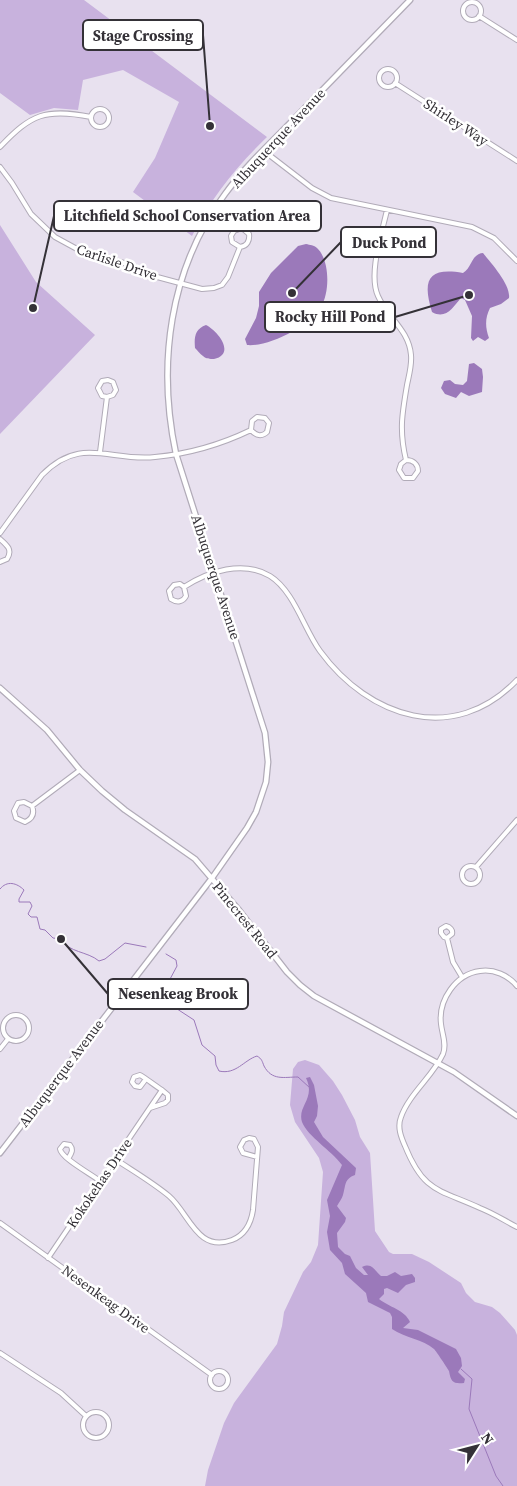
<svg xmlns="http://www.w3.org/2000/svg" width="517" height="1486" font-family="'Source Serif 4',serif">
	<rect width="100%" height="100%" fill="#e8e1ef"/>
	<path fill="#c8b2dd" d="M0 0H84L267 137C236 167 211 198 192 236L133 192 155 158 179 102 123 70 83 80 78 110 54 108 30 115 0 93Z
		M0 225 36 282 95 335 0 434Z
		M305 1060 319 1065 333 1081 342 1095 355 1120 360 1137 370 1153 375 1231 389 1252 393 1254H412L429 1262 461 1283 466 1293 475 1302 492 1307 500 1313 515 1330 517 1335V1486H205L208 1470 224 1423 234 1403 277 1344 282 1326 284 1312 303 1272 311 1262 318 1245 323 1172 319 1158 295 1122 290 1105 293 1069 298 1062Z"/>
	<path fill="#9b79ba" d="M306 244C310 245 314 245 317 248 330 260 330 292 321 307 309 326 270 347 247 345L245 339 256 318 259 306V292L271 273 298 246Z
		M483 253C491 263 511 285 509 298L501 304 490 308C485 318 485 327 489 338L485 341 478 337 473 341 471 338 472 316 465 300 461 298C453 307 446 320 432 312 422 280 428 267 463 273 472 268 471 254 483 253Z
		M206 325C218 331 236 354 214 359 210 359 206 359 203 356 200 354 197 350 195 348 194 337 195 329 206 325Z
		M474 363 482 369 483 377 482 392 469 396 461 392 456 398 445 394 441 388 444 381 450 380 455 384 463 385 467 381 469 364Z
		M310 1077 314 1085 318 1106 317 1116 314 1122 323 1137 356 1168 355 1175C344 1179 346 1185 343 1195 342 1199 339 1202 337 1206L346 1218 345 1222 337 1233 338 1247 345 1254 350 1256 356 1268 364 1275H368L362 1267C372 1262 374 1270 381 1276H387L395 1272 401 1276 412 1274 415 1278V1282L406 1285 398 1293 387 1288 384 1289V1294L379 1299C389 1307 405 1310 410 1322L403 1328 418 1330 456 1349 461 1358 462 1366 458 1372 465 1379 464 1383C453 1384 451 1382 449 1371 448 1369 436 1351 434 1349 423 1339 405 1338 392 1329V1317L390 1313 368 1302 366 1293 345 1274 342 1263 330 1250 327 1232 330 1216 327 1200 342 1165C331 1150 308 1137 302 1122 297 1106 316 1099 306 1078Z"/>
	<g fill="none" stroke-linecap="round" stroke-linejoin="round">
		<path stroke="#9b79ba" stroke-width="1" d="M0 889C7 880 17 883 24 890L19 899V902H30L32 906 28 914 31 917H37L40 929 45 930 53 938 61 939C69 953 87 951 99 961L105 959 125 943 146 947
			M166 954 176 960 177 966 169 981 171 989 167 999 171 1005 194 1020 202 1045 215 1056 216 1065 219 1071C236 1075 244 1060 257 1056 262 1059 262 1061 264 1066 272 1081 284 1077 298 1077L310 1088
			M461 1369 472 1379 469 1409 496 1476 503 1486"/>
		<g stroke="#b1abb8" stroke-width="6">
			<path id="minor" d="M463 11a9 9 0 1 1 18 0a9 9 0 1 1-18 0Z
				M479 16 517 40
				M379 78a9 9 0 1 1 18 0a9 9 0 1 1-18 0Z
				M395 83 517 161
				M91 118a9 9 0 1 1 18 0a9 9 0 1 1-18 0Z
				M0 147C31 114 46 108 91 117
				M264 151 312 188 331 198 472 227 494 238 517 261
				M0 167 12 183 31 214 55 237 77 249 124 263 146 274 202 289 214 288 222 285 228 277 240 247C247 246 250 241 249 234L242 228 234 231 231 236 232 242 240 247
				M387 210C382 233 368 274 378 296 387 317 409 330 411 355 412 365 409 375 407 385 402 414 399 431 406 460L401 464 399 470 404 478H413L418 471C418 464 413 460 406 460
				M100 452 107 397 113 395 116 390 113 382 108 380 102 381 98 388 102 396 107 397
				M0 533 42 475C81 435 110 462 155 457 188 454 222 444 251 430 256 436 262 437 267 432L269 423 265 418 257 417 252 421 251 430
				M0 539C7 545 13 550 7 559L0 562
				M184 587 186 596C183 602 177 603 171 599L169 591 174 585 180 584 184 587C209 571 243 560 270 576 294 591 304 629 320 651 369 718 454 746 517 680
				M32 806C35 814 32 819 25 822L16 818 14 811 18 803 24 802 32 806 80 770
				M462 875a9 9 0 1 1 18 0a9 9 0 1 1-18 0Z
				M476 867 517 820
				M447 938 444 937 441 933V929L446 926C450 927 453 930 452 934L447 938 453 962 462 977
				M517 986C508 975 494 969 480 971 456 974 438 1000 441 1024 442 1034 447 1044 443 1054 433 1076 409 1094 401 1117 397 1127 401 1137 405 1146 424 1193 439 1189 480 1208 493 1213 505 1221 517 1227
				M3 1028a13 13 0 1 1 26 0a13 13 0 1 1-26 0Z
				M0 1049 8 1039
				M150 1108 165 1103 168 1100V1095L162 1090
				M68 1159C71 1154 74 1150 70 1145L64 1144 60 1149C61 1158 91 1174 100 1181
				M115 1159C133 1171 152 1182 169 1196 189 1213 197 1253 232 1240 245 1235 251 1223 253 1210L258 1147 254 1139 249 1138 244 1140 240 1147 243 1153 257 1157
				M0 1223 212 1375
				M48 1258 162 1090C154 1085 147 1079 140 1075L134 1077 132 1082 135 1086 140 1087 146 1079
				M0 1353 61 1393 86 1416
				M210 1380a9 9 0 1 1 18 0a9 9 0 1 1-18 0Z
				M83 1425a13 13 0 1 1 26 0a13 13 0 1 1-26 0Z"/>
		</g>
		<g stroke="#b1abb8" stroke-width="7">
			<path id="tertiary" d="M0 688 47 730 80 770 102 791 125 810 195 859 238 909 287 972 300 985 314 996 454 1072 517 1116
				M0 1153 212 878 247 828 256 812 266 782 268 762 265 733 176 454C157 365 169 269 225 194 246 165 274 140 299 114 336 76 373 38 410 0"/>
		</g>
		<use href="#minor" stroke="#fff" stroke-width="4"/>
		<use href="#tertiary" stroke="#fff" stroke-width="4.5"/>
	</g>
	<g text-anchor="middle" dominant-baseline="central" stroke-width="5" stroke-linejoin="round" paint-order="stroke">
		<g font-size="14" fill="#343137" stroke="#fff">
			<text transform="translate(456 122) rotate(33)">Shirley Way</text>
			<text transform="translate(278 138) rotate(-47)">Albuquerque Avenue</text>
			<text transform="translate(117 262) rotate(19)">Carlisle Drive</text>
			<text transform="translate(216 577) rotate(72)">Albuquerque Avenue</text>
			<text transform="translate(245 920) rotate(51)">Pinecrest Road</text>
			<text transform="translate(61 1073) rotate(-53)">Albuquerque Avenue</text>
			<text transform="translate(99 1183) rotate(-56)">Kokokehas Drive</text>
			<text transform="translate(106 1299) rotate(36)">Nesenkeag Drive</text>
		</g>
	</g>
	<path fill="none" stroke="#343137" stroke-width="2" d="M210 126L203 35M33 308L54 216M292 293L341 242M469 295L395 317M61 939L108 994"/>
	<g fill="#343137" stroke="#fff" stroke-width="2">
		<circle cx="210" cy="126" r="5"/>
		<circle cx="33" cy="308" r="5"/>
		<circle cx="292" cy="293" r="5"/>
		<circle cx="469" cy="295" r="5"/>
		<circle cx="61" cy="939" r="5"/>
	</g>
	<g fill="#fff" stroke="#343137" stroke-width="2">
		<rect x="83" y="20" width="120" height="30" rx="5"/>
		<rect x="54" y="201" width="267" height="30" rx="5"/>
		<rect x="341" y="227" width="95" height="30" rx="5"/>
		<rect x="265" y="302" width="130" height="30" rx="5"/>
		<rect x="108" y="979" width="140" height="30" rx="5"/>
	</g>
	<g font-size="15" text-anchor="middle" font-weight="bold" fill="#343137">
		<text x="143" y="41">Stage Crossing</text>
		<text x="187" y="221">Litchfield School Conservation Area</text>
		<text x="389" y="248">Duck Pond</text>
		<text x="330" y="322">Rocky Hill Pond</text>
		<text x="178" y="999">Nesenkeag Brook</text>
	</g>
	<g transform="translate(477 1446) rotate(54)" stroke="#ffffff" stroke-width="4" paint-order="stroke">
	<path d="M0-4L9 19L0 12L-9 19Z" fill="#343137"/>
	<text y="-8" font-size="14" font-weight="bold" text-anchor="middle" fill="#343137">N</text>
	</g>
</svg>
